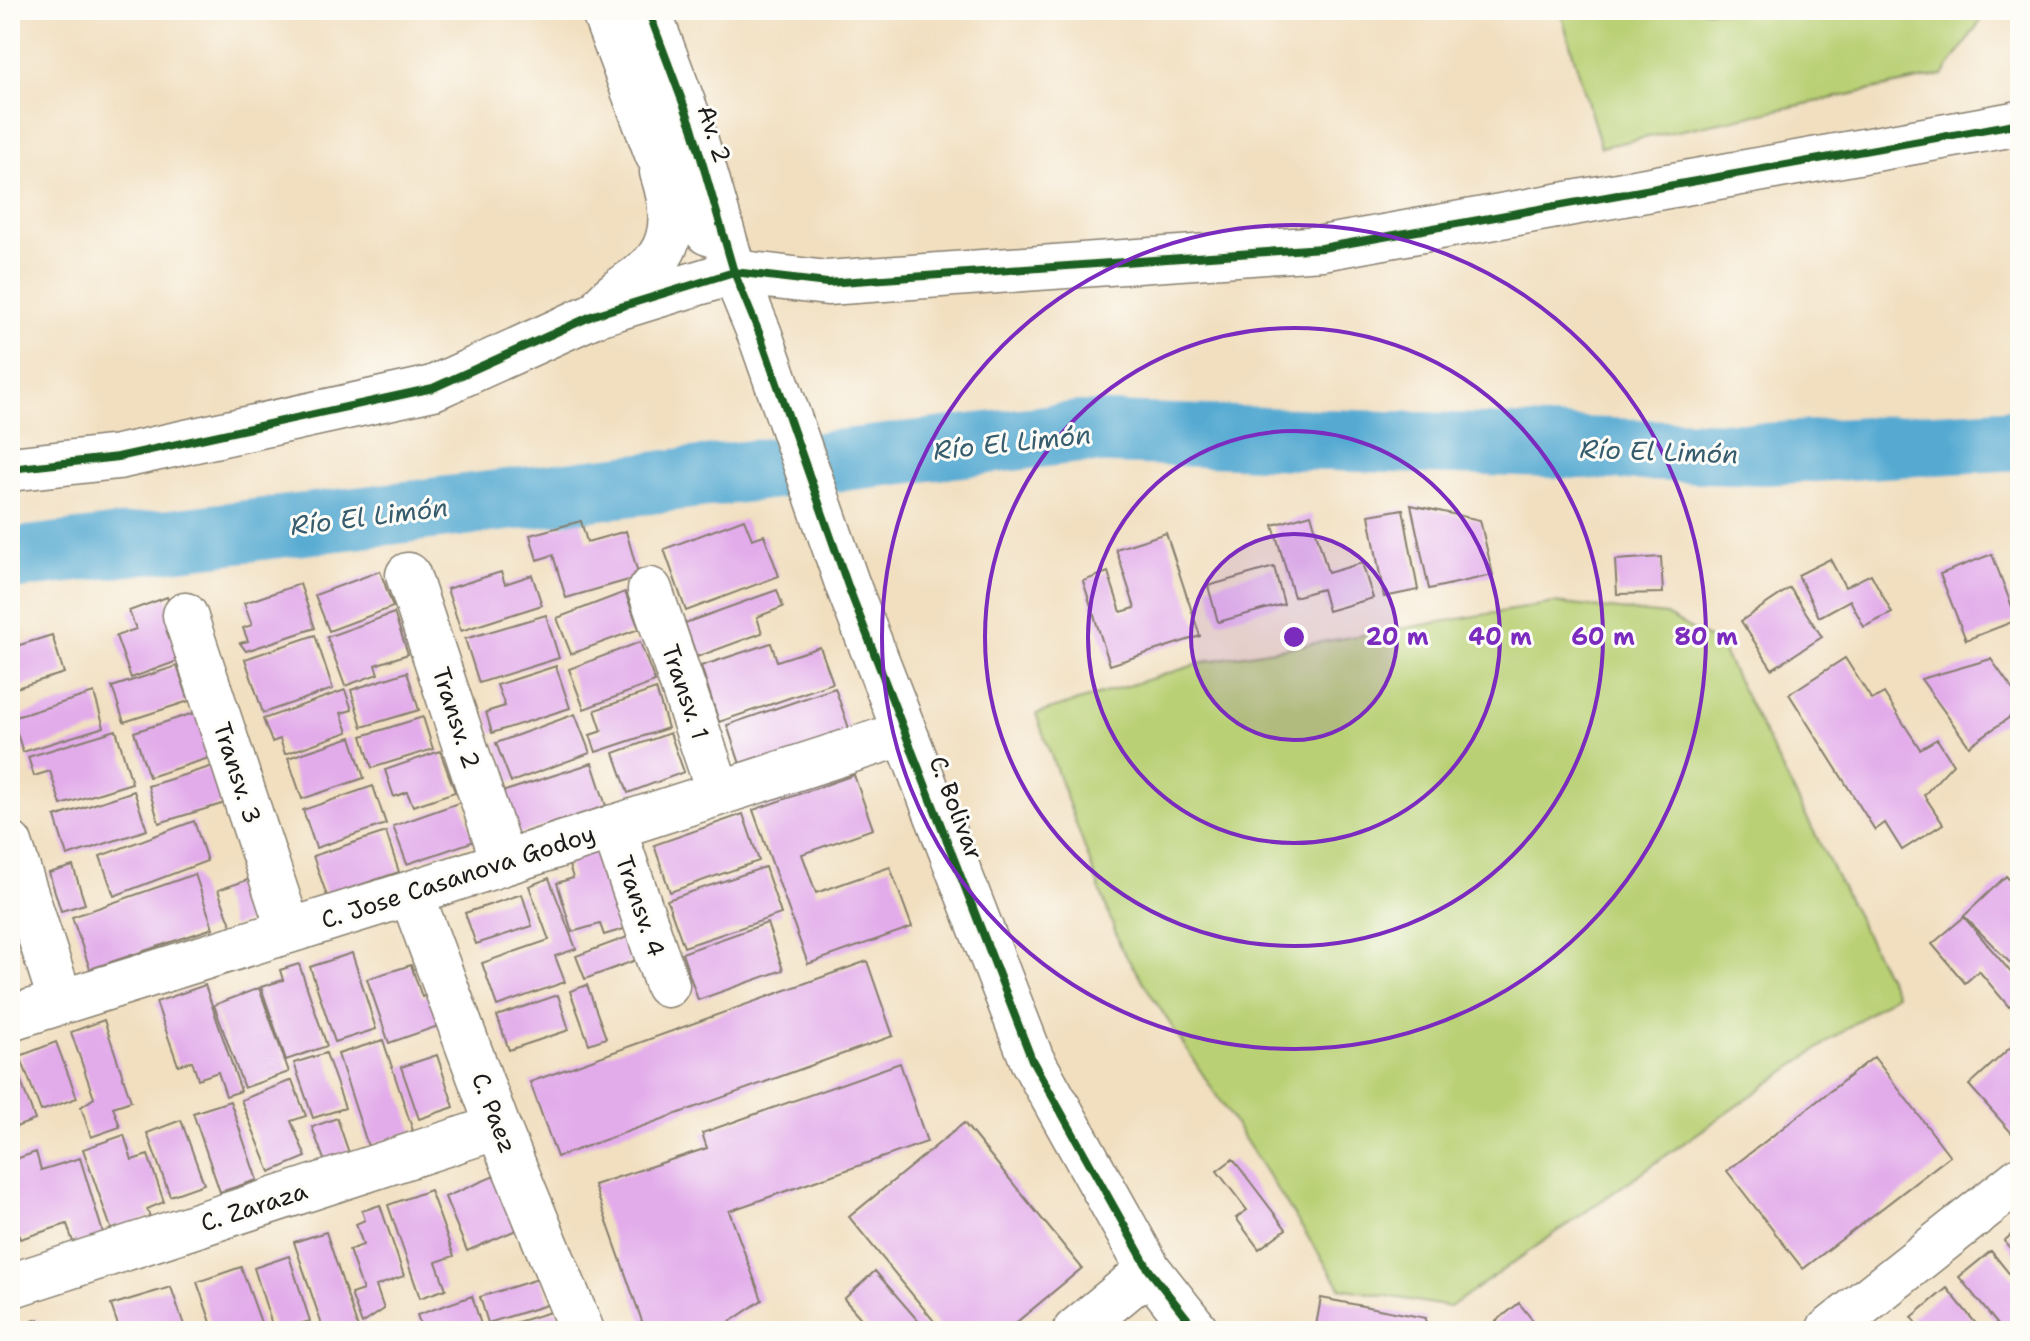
<svg xmlns="http://www.w3.org/2000/svg" width="2030" height="1341" font-family="'Shantell Sans',sans-serif">
	<rect width="100%" height="100%" fill="#fdfcf7"/>
	<filter id="ink" filterUnits="userSpaceOnUse"><feTurbulence type="fractalNoise" baseFrequency=".0125" numOctaves="2"/><feDisplacementMap in="SourceGraphic" scale="16" xChannelSelector="R" yChannelSelector="G"/><feConvolveMatrix kernelMatrix="1 2 1 2 8 2 1 2 1" color-interpolation-filters="sRGB"/></filter>
	<filter id="wash" filterUnits="userSpaceOnUse"><feTurbulence type="fractalNoise" baseFrequency=".006" numOctaves="4" result="noise"/><feDisplacementMap in="SourceGraphic" scale="32" xChannelSelector="R" yChannelSelector="G"/><feGaussianBlur stdDeviation="1.8" result="paint"/><feColorMatrix in="noise" values="0 0 0 0 0 0 0 0 0 0 0 0 0 0 0 0 0 1.4 0 .05"/><feComposite in="paint" operator="in"/></filter>
	<g filter="url(#wash)">
		<rect width="100%" height="100%" fill="#f1dfc0"/>
		<path fill="#b9d075" stroke="#6a7648" stroke-width="2" d="M1251 10H1305L1275 21 1253 15Z
			M1560 10H1985L1986 13 1943 75 1601 147Z
			M1554 603 1666 615 1719 644 1896 994 1450 1307 1341 1288 1121 948 1036 714 1208 661Z"/>
		<g fill="none" stroke-linecap="round" stroke-linejoin="round">
			<path stroke="#56aad2" stroke-width="62" d="M10 559 1080 432 1765 454 2020 439"/>
		</g>
		<g id="blocks">
			<path fill="#e2abea" d="M1411 505 1480 520 1493 575 1429 589Z
				M1403 509 1418 590 1384 597 1369 515Z
				M1311 514 1328 573 1362 563 1373 598 1328 611 1322 589 1294 597 1273 525Z
				M744 519 752 539 764 535 779 576 686 611 664 549Z
				M581 521 587 542 626 531 639 577 566 598 553 555 537 560 530 535Z
				M1166 533 1200 636 1110 665 1083 581 1108 572 1121 612 1135 608 1116 549Z
				M1992 554 2017 620 1966 640 1940 574Z
				M1661 557 1663 593 1617 594 1615 560Z
				M1830 559 1845 587 1871 574 1892 613 1864 627 1850 600 1819 617 1798 575Z
				M1274 567 1284 604 1218 622 1208 586Z
				M380 571 393 607 329 631 315 595Z
				M501 572 505 584 532 575 542 605 461 631 447 589Z
				M300 584 315 628 246 651 240 643 248 641 243 628 252 625 244 603Z
				M1790 588 1822 637 1772 669 1741 621Z
				M777 590 783 607 757 617 762 633 697 657 685 623Z
				M625 592 639 629 571 654 557 618Z
				M167 597 189 657 131 678 116 636 136 629 129 611Z
				M394 613 408 654 375 665 378 674 345 686 327 637Z
				M546 615 559 658 479 683 465 639Z
				M52 635 64 673 10 690V648Z
				M315 635 333 689 263 713 245 659Z
				M640 642 655 682 584 709 569 669Z
				M771 643 777 661 820 647 833 683 719 722 701 666Z
				M1845 658 1872 700 1884 693 1920 749 1937 739 1953 764 1924 795 1943 824 1902 850 1885 823 1875 830 1789 694Z
				M1991 659 2013 690 2020 685V731L2010 717 1969 746 1921 679Z
				M177 666 189 701 124 722 112 687Z
				M556 666 570 708 492 733 486 712 505 706 497 685Z
				M407 672 419 710 362 727 351 690Z
				M835 688 852 737 743 773 727 725Z
				M656 689 668 728 596 752 590 735 602 731 595 710Z
				M345 690 352 710 341 713 348 732 285 754 280 739 272 742 263 719Z
				M94 693 104 727 23 752 12 718Z
				M197 712 212 757 149 777 134 732Z
				M575 714 590 753 511 782 496 743Z
				M423 717 433 749 372 768 362 736Z
				M116 730 132 783 61 805 50 771 34 776 28 757Z
				M670 733 684 772 628 793 614 753Z
				M351 737 364 778 302 799 288 758Z
				M440 751 455 792 413 806 407 792 394 797 385 770Z
				M223 763 235 800 159 823 148 786Z
				M592 763 606 806 516 835 502 792Z
				M854 775 873 829 802 854 816 893 890 867 912 927 808 964 753 810Z
				M373 786 386 824 316 848 303 810Z
				M134 791 147 830 67 856 55 817Z
				M461 802 475 841 407 864 393 826Z
				M743 814 759 861 670 892 654 845Z
				M194 821 207 861 114 896 100 856Z
				M386 832 399 872 327 896 313 856Z
				M611 845 637 925 604 935 600 924 572 932 557 883 573 878 567 859Z
				M73 866 85 904 61 911 49 873Z
				M765 867 781 914 684 947 667 900Z
				M195 874 213 928 90 969 72 917Z
				M259 876 273 913 232 927 218 890Z
				M2006 876 2020 891V973L1964 916Z
				M549 878 576 949 555 956 565 982 497 1006 482 963 549 940 529 886Z
				M522 894 532 926 476 944 465 913Z
				M1964 917 2020 983V997L2009 1007 1979 971 1965 983 1932 944Z
				M767 923 783 970 698 1000 682 953Z
				M638 933 647 956 585 979 576 956Z
				M352 953 376 1029 335 1042 310 967Z
				M867 961 893 1036 557 1157 530 1082Z
				M299 964 327 1046 286 1060 261 987 283 980 280 970Z
				M411 965 422 997 431 994 441 1025 389 1043 367 979Z
				M205 985 241 1091 226 1096 218 1072 198 1079 192 1061 178 1065 156 1002Z
				M587 985 606 1038 589 1044 570 991Z
				M259 988 289 1072 244 1088 214 1005Z
				M558 995 569 1030 509 1050 497 1016Z
				M104 1020 131 1101 113 1107 120 1127 91 1137 81 1107 94 1098 71 1032Z
				M2020 1033V1049L2012 1040Z
				M383 1040 413 1131 368 1146 338 1054Z
				M56 1042 77 1098 41 1111 20 1056Z
				M2012 1046 2020 1055V1137L2017 1139 1969 1085Z
				M326 1053 345 1108 313 1118 294 1063Z
				M437 1055 454 1107 419 1119 401 1067Z
				M1874 1057 1950 1156 1803 1269 1727 1171Z
				M13 1059 35 1120 10 1129V1060Z
				M900 1063 927 1142 729 1211 762 1300 716 1331H631L630 1329 642 1321 594 1185 707 1148 702 1133Z
				M292 1080 306 1116 291 1121 306 1157 270 1172 241 1100Z
				M230 1101 257 1180 220 1192 193 1113Z
				M337 1118 350 1156 326 1165 312 1127Z
				M181 1120 204 1184 170 1196 147 1133Z
				M964 1123 1082 1268 1006 1331H942L849 1217Z
				M124 1135 132 1160 148 1155 164 1202 147 1209 150 1217 112 1231 83 1149Z
				M36 1152 41 1170 80 1158 104 1236 74 1245 67 1224 20 1239 10 1208V1161Z
				M1233 1159 1286 1229 1259 1249 1236 1218 1247 1210 1217 1171Z
				M506 1171 528 1225 467 1251 445 1197Z
				M430 1190 454 1256 436 1262 446 1289 420 1298 388 1205Z
				M380 1205 404 1276 376 1286 384 1309 362 1324 351 1294 363 1290 349 1250 363 1245 356 1224 365 1220 362 1211Z
				M2020 1227V1260L2004 1241Z
				M326 1232 359 1331H324L294 1242Z
				M1991 1251 2020 1287V1331H2003L1959 1277Z
				M289 1256 310 1321 274 1331 254 1268Z
				M241 1267 264 1331H214L197 1282Z
				M875 1271 927 1331H872L844 1299Z
				M541 1278 550 1304 488 1323 480 1297Z
				M171 1287 186 1331H120L111 1305Z
				M1947 1288 1982 1331H1923L1912 1317Z
				M472 1296 483 1331H423L417 1315Z
				M1321 1298 1426 1318 1424 1331H1315Z
				M1519 1303 1541 1331H1484Z
				M557 1310 563 1331H492L491 1330Z
				M38 1319 41 1331H10V1329Z"/>
		</g>
	</g>
	<g filter="url(#ink)">
		<use href="#blocks" fill-opacity="0" stroke="#867e6e" stroke-width="2"/>
		<g fill="none" stroke-linecap="round" stroke-linejoin="round">
			<g stroke="#867e6e" stroke-width="47">
				<path id="minor" d="M603 10 657 154 708 233
					M648 10 692 127 734 272 760 335 848 586 1032 1060 1149 1270 1197 1331
					M605 303C621 286 646 276 659 257 677 232 671 199 662 172
					M10 469 118 457 433 388 594 315 734 272 827 283 1322 248 2020 123
					M408 575 503 861
					M650 590 719 793
					M185 615 289 931
					M613 827 667 985
					M10 844 61 1002
					M411 893 498 1127 582 1331
					M10 1018 411 893 905 733
					M10 1286 498 1127
					M1075 1331 1149 1270
					M1828 1331 2020 1179"/>
			</g>
			<use href="#minor" stroke="#fff" stroke-width="44"/>
			<g stroke="#fdfcf7" stroke-width="13">
				<path id="cycleway" d="M648 10 692 127 734 272 760 335 848 586 1032 1060 1149 1270 1197 1331
					M10 469 118 457 433 388 594 315 734 272 827 283 1322 248 2020 123"/>
			</g>
			<use href="#cycleway" stroke="#1b5e20" stroke-width="8"/>
		</g>
	</g>
	<circle cx="1294" cy="637" r="103" fill="#7b2cbf" fill-opacity=".12"/>
	<g fill="none" stroke="#7b2cbf" stroke-width="4">
		<circle cx="1294" cy="637" r="103"/>
		<circle cx="1294" cy="637" r="206"/>
		<circle cx="1294" cy="637" r="309"/>
		<circle cx="1294" cy="637" r="412"/>
	</g>
	<g text-anchor="middle" dominant-baseline="central" stroke-width="6" stroke-linejoin="round" paint-order="stroke">
		<g font-size="24" fill="#1c1c1c" stroke="#fdfcf7">
			<text transform="translate(714 134) rotate(72)">Av. 2</text>
			<text transform="translate(685 692) rotate(71)">Transv. 1</text>
			<text transform="translate(456 718) rotate(72)">Transv. 2</text>
			<text transform="translate(237 773) rotate(72)">Transv. 3</text>
			<text transform="translate(956 808) rotate(69)">C. Bolivar</text>
			<text transform="translate(458 877) rotate(-18)">C. Jose Casanova Godoy</text>
			<text transform="translate(640 906) rotate(71)">Transv. 4</text>
			<text transform="translate(494 1113) rotate(69)">C. Paez</text>
			<text transform="translate(254 1207) rotate(-18)">C. Zaraza</text>
		</g>
		<g font-size="26" font-style="italic" fill="#365c6e" stroke="#fdfcf7">
			<text transform="translate(1012 442) rotate(-6)">Río El Limón</text>
			<text transform="translate(1659 451) rotate(2)">Río El Limón</text>
			<text transform="translate(369 516) rotate(-7)">Río El Limón</text>
		</g>
	</g>
	<circle cx="1294" cy="637" r="12" fill="#7b2cbf" stroke="#fdfcf7" stroke-width="4"/>
	<g font-size="24" text-anchor="middle" font-weight="bold" fill="#7b2cbf" stroke="#fdfcf7" stroke-width="6" stroke-linejoin="round" paint-order="stroke">
		<text x="1397" y="645">20 m</text>
		<text x="1500" y="645">40 m</text>
		<text x="1603" y="645">60 m</text>
		<text x="1706" y="645">80 m</text>
	</g>
	<rect width="2030" height="1341" fill="none" stroke="#fdfcf7" stroke-width="40"/>
</svg>
